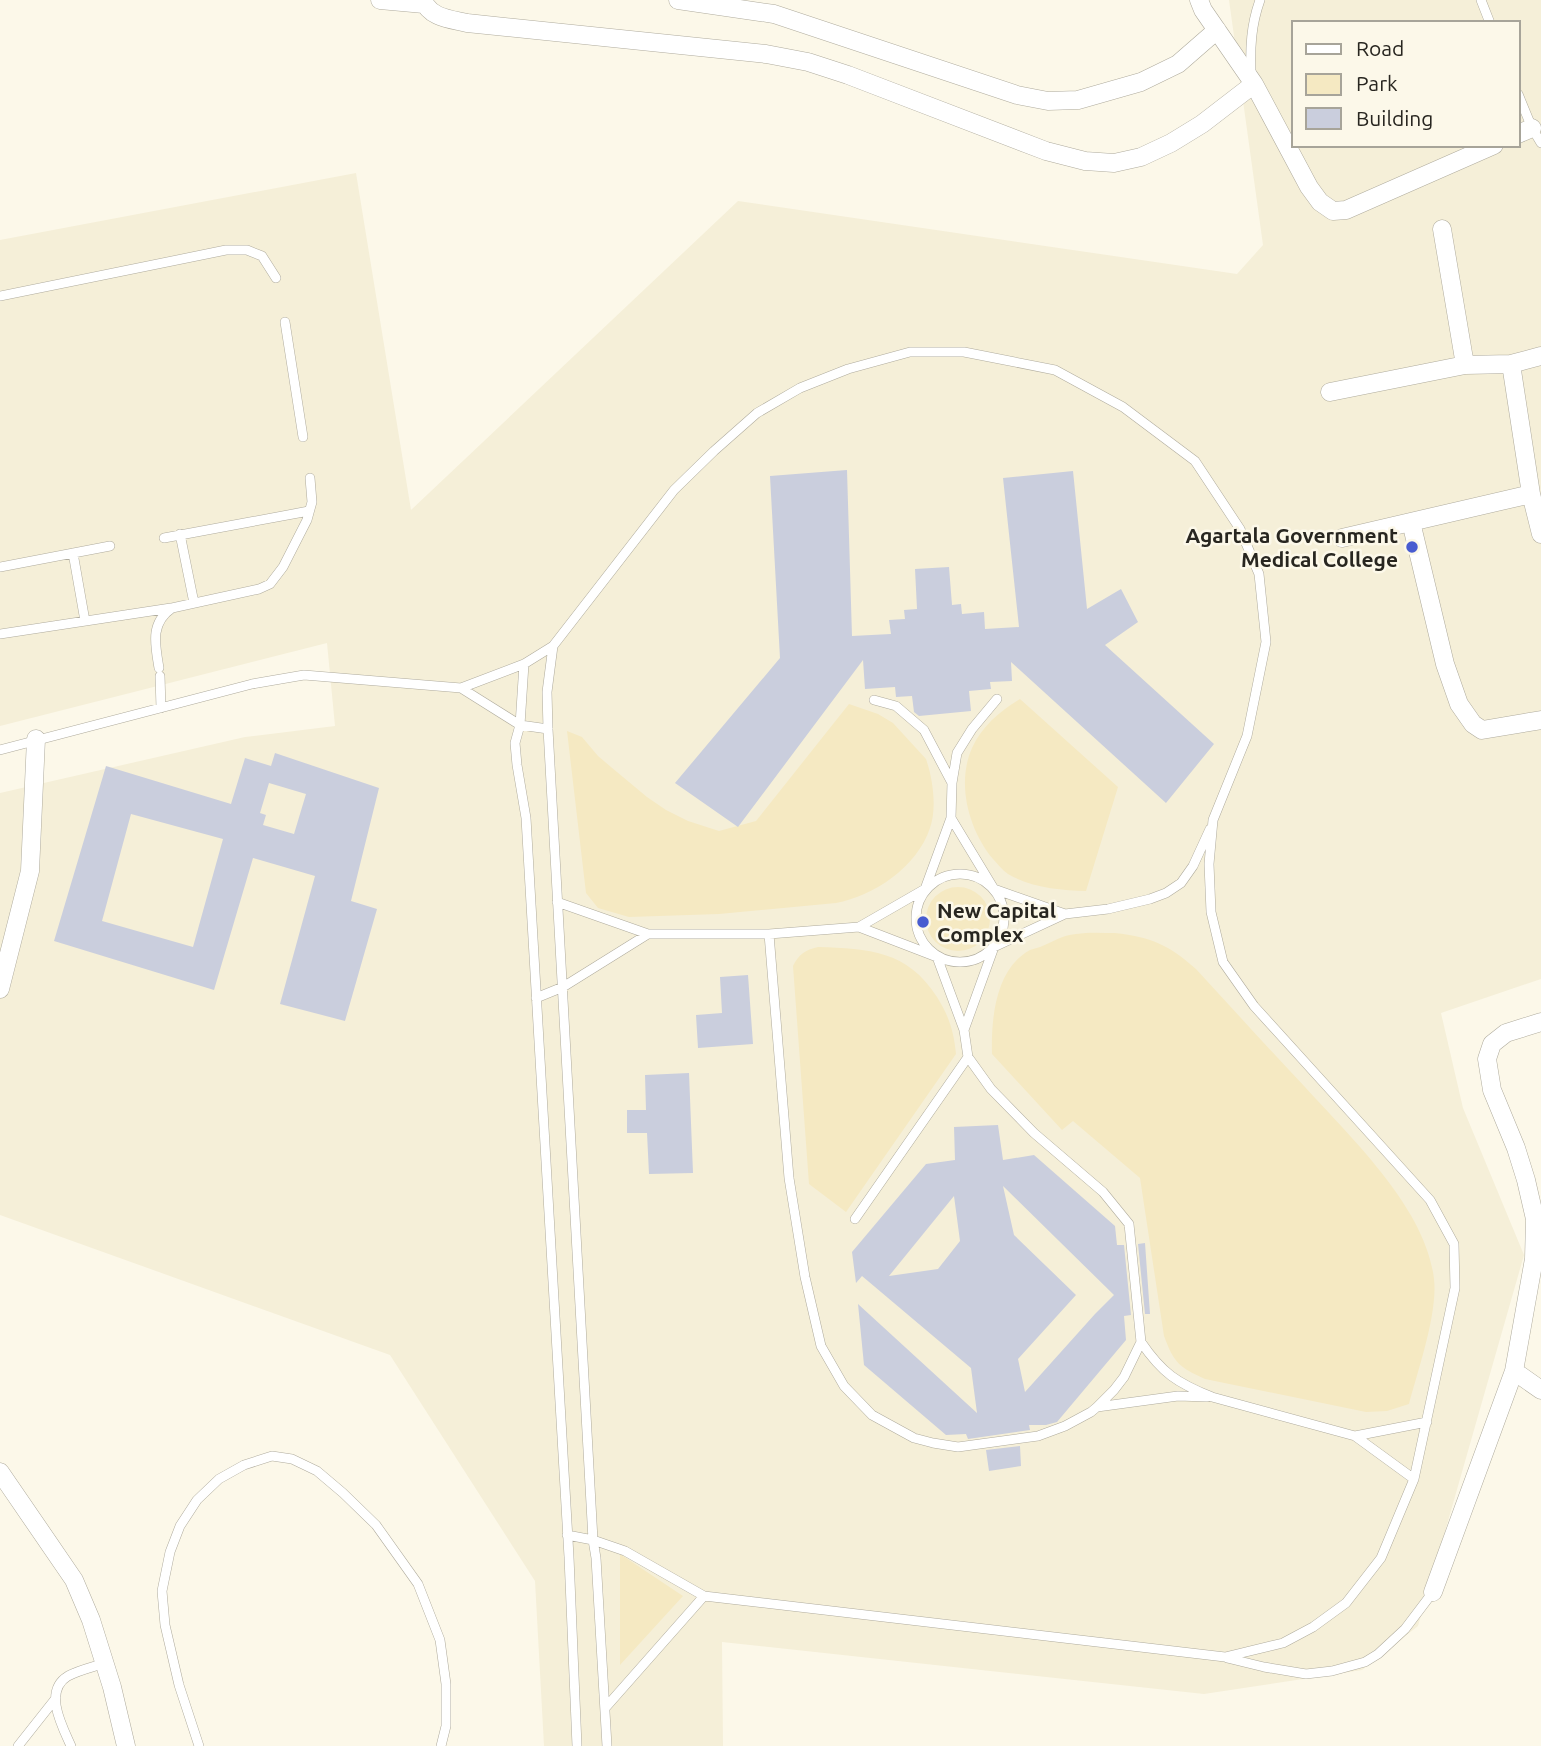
<svg xmlns="http://www.w3.org/2000/svg" width="1541" height="1746" font-family="Ubuntu,sans-serif">
	<rect width="100%" height="100%" fill="#fcf8e9"/>
	<path fill="#f5efd8" fill-rule="evenodd" d="M1229 0H1541V979L1441 1013 1463 1108 1524 1255 1418 1626 1362 1670 1204 1694 722 1642 723 1746H544L535 1581 390 1355 0 1215V793L245 737 335 726 327 643 0 726V240L356 173 411 510 738 201 1237 274 1263 245ZM1294 23H1518V145H1294Z"/>
	<path fill="#f5e9c2" d="M1020 699 1118 787 1086 891C1060 890 1032 888 1008 874 1002 870 998 864 993 859 969 830 956 784 972 748 982 726 1000 711 1020 699Z
		M849 704 878 714 893 723 926 759C933 779 937 808 930 828 917 867 874 896 836 903L719 914 629 917 598 908 586 893 567 731 582 737 598 756 611 767 647 797 666 810 688 821 719 831 756 821Z
		M926 919a32 32 0 1 1 64 0a32 32 0 1 1-64 0Z
		M1115 933C1151 937 1169 945 1196 969 1232 1008 1268 1048 1305 1087 1351 1138 1426 1208 1434 1279 1438 1313 1418 1370 1409 1404L1387 1411 1366 1412 1205 1379C1179 1367 1174 1363 1164 1336L1140 1178 1073 1121 1062 1130 992 1054C991 1020 995 969 1030 950 1033 949 1037 948 1040 947 1053 942 1062 935 1076 934 1089 932 1102 933 1115 933Z
		M818 947C869 949 907 950 937 997 949 1016 954 1032 956 1054L846 1212 809 1184 793 966C799 954 805 950 818 947Z
		M620 1554 683 1596 620 1665Z"/>
	<path fill="#cacedd" fill-rule="evenodd" d="M847 470 852 636 891 634 889 620 905 619 904 610 917 609 915 569 949 567 952 605 961 604 962 614 984 612 985 629 1019 627 1003 478 1073 471 1087 609 1121 589 1138 622 1105 645 1214 744 1166 803 1011 662 1012 681 990 682 991 689 969 691 971 711 919 716 914 712 912 696 896 697 895 687 865 689 863 660 738 827 675 783 780 658 770 476Z
		M275 753 379 788 351 901 377 909 345 1021 280 1004 315 876 253 858 214 990 54 941 106 766 231 804 245 758 271 766ZM269 783 306 794 294 834 263 825 266 815 260 813ZM131 814 223 839 193 947 102 921Z
		M748 975 753 1044 698 1048 696 1015 722 1013 720 977Z
		M689 1073 693 1173 649 1174 647 1133H627V1110H646L645 1075Z
		M998 1125 1003 1160 1034 1155 1115 1226 1117 1245H1124L1131 1315 1124 1316 1126 1340 1057 1422 1046 1425H1029L1030 1430 968 1439 966 1434 946 1435 864 1365 858 1304 977 1413 971 1368 862 1276 856 1283 852 1252 926 1164 955 1160 954 1127ZM1003 1186 1114 1295 1095 1314 1025 1392 1018 1359 1076 1295 1014 1235ZM954 1196 960 1241 938 1269 889 1276Z
		M1145 1243 1150 1314H1145L1138 1244Z
		M1020 1446 1021 1466 989 1471 986 1450Z"/>
	<g fill="none" stroke-linecap="round" stroke-linejoin="round">
		<g stroke="#afab9d" stroke-width="10">
			<path id="service" d="M1481 0 1490 23
				M1251 74C1250 48 1251 25 1260 0
				M1518 94 1532 128 1541 143
				M0 296 226 250H247L262 256 276 278
				M285 322 303 437
				M180 534 194 603
				M164 538 309 511
				M73 553 85 621
				M0 567 110 546
				M0 634 171 608
				M553 646 547 692 548 729 593 1540 596 1558 607 1746
				M524 664 520 725 515 743 517 765 526 818 569 1557 577 1746
				M159 668C155 644 150 623 172 608L259 589 270 584 283 567 307 520 312 502 310 478
				M160 676 161 708
				M461 688 524 664 553 646 674 490 714 451 757 413 800 388 848 369 910 352H964L1055 370 1123 407 1195 461 1240 529 1259 574 1266 642 1247 736 1213 820 1209 864 1211 912 1223 962 1254 1006 1430 1200 1454 1244 1455 1288 1414 1479 1381 1558 1346 1603 1313 1627 1283 1643 1225 1657 704 1596 625 1551 593 1540 567 1535
				M997 699 972 729 957 753 952 783 951 818 994 889 1065 914
				M874 700 896 706 924 730 952 783
				M0 750 252 684 304 675 461 688 520 725 548 729
				M916 918a44 44 0 1 1 88 0a44 44 0 1 1-88 0Z
				M557 902 648 934H769L859 927 925 889 951 818
				M859 927 937 957 964 1030
				M769 934 789 1178 805 1277 821 1346 844 1386 872 1415 914 1438 933 1443 958 1447 1038 1436 1065 1426 1091 1412 1097 1407 1114 1390 1124 1377 1141 1342C1162 1373 1177 1383 1212 1397L1355 1436 1414 1479
				M536 998 563 987 648 934
				M968 1057 991 1089 1034 1133 1103 1192 1129 1224 1141 1342
				M855 1219 968 1057 964 1030 994 947 1065 914 1108 909 1150 899 1166 893 1181 883 1193 866 1210 829
				M1097 1407 1178 1396 1207 1397
				M1355 1436 1427 1422
				M1227 1658 1264 1667 1306 1674 1332 1671 1365 1662 1378 1654 1405 1629 1433 1592
				M606 1707 704 1596
				M18 1746 56 1698
				M71 1746C62 1726 43 1691 68 1676 79 1670 93 1667 105 1663
				M199 1746 179 1685 165 1625 162 1591 170 1552 180 1526 197 1500 219 1479 244 1465 272 1456 292 1459 317 1471 343 1493 376 1525 418 1584 440 1640 446 1684V1726L441 1746"/>
		</g>
		<g stroke="#afab9d" stroke-width="19">
			<path id="minor" d="M380 0 424 4
				M423 0C430 18 450 19 467 23L766 54 808 62 848 75 1046 151 1085 161 1114 163 1141 157 1171 143 1202 124 1254 84 1203 10 1199 0
				M678 0 774 14 1017 95 1048 101 1078 100 1141 82 1178 64 1217 30
				M1254 84 1309 187 1320 202 1333 211 1346 210 1494 145
				M1518 134 1532 128
				M1442 229 1465 365
				M1511 364 1531 494 1541 534
				M1330 392 1465 365 1511 364 1541 356
				M1411 522 1445 664 1459 704 1473 724 1482 730 1541 720
				M1342 538 1531 494
				M0 989 30 871 36 739
				M1514 1371 1541 1390
				M0 1472 74 1580 91 1620 112 1687 126 1746
				M1433 1592 1514 1371 1534 1259 1535 1219 1526 1180 1516 1148 1492 1090 1487 1059 1492 1044 1506 1033 1541 1022"/>
		</g>
		<use href="#service" stroke="#fff" stroke-width="9"/>
		<use href="#minor" stroke="#fff" stroke-width="18"/>
	</g>
	<g fill="#485cd0" stroke="#fcf8e9" stroke-width="2.5">
		<circle cx="1412" cy="547" r="7"/>
		<circle cx="923" cy="922" r="7"/>
	</g>
	<g text-anchor="middle" dominant-baseline="central" stroke-width="5" stroke-linejoin="round" paint-order="stroke">
		<g font-size="21" font-weight="bold" fill="#282620" stroke="#fcf8e9" text-anchor="end">
			<text x="1398" y="535">Agartala Government<tspan x="1398" dy="24">Medical College</tspan></text>
			<text x="937" y="910" text-anchor="start">New Capital<tspan x="937" dy="24">Complex</tspan></text>
		</g>
	</g>
	<rect x="1292" y="21" width="228" height="126" fill="#fcf8e9" stroke="#a7a499" stroke-width="2"/>
	<rect x="1306" y="44" width="35" height="10" fill="#ffffff" stroke="#a7a499" stroke-width="2"/>
	<text x="1356" y="56" font-size="21" fill="#282620">Road</text>
	<rect x="1306" y="74" width="35" height="21" fill="#f5e9c2" stroke="#a7a499" stroke-width="2"/>
	<text x="1356" y="91" font-size="21" fill="#282620">Park</text>
	<rect x="1306" y="108" width="35" height="21" fill="#cacedd" stroke="#a7a499" stroke-width="2"/>
	<text x="1356" y="126" font-size="21" fill="#282620">Building</text>
</svg>
